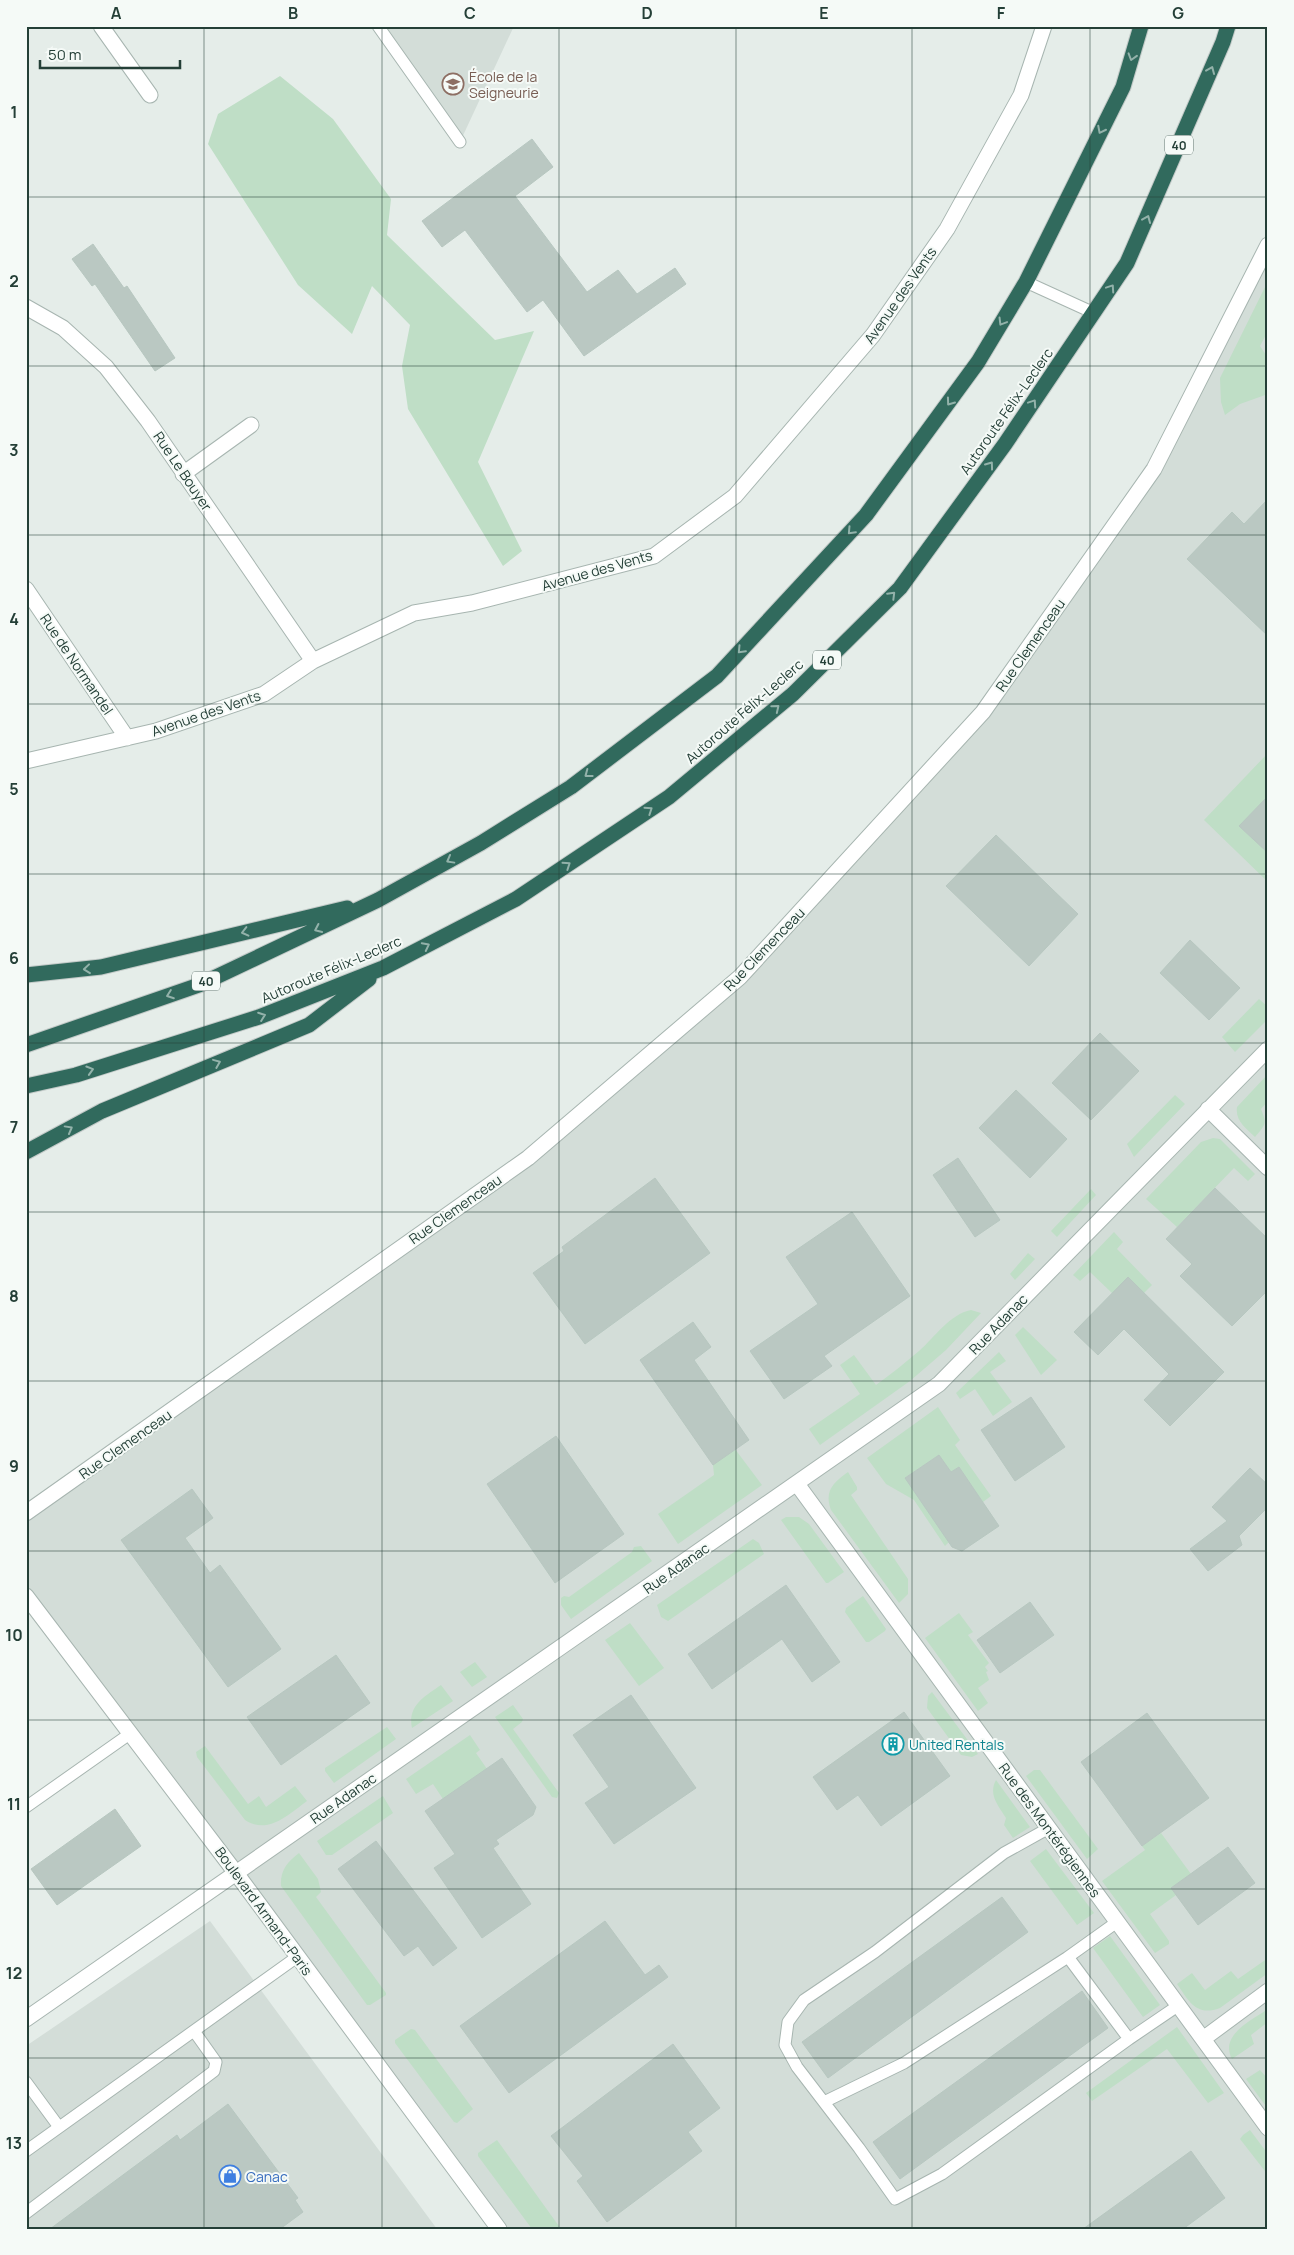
<svg xmlns="http://www.w3.org/2000/svg" width="1294" height="2255" font-family="Manrope,sans-serif">
	<rect width="100%" height="100%" fill="#e5ede9"/>
	<path fill="#d3ddd8" d="M378 26H514L460 142Z
		M1268 245V2229H500L26 1596V1513L528 1158 740 977 983 712 1153 469Z
		M210 1921 437 2229H26V2046Z"/>
	<path fill="#bfdec6" d="M280 76 333 119 391 199 387 235 495 340 534 331 478 462 522 551 503 566 408 409 402 366 410 325 372 286 352 334 298 285 208 144 218 114Z
		M1268 281V331L1260 346 1268 358V394L1240 404 1225 415 1221 402 1220 378Z
		M1268 753V796L1239 826 1268 853V882L1204 820Z
		M1259 999 1268 1007V1019L1235 1052 1222 1037Z
		M1268 1074V1101L1261 1109C1267 1124 1266 1124 1255 1137 1246 1128 1235 1121 1237 1107Z
		M1175 1095 1185 1104 1134 1157 1127 1144Z
		M1213 1138 1220 1139 1255 1174 1248 1181 1234 1168 1177 1227 1146 1199 1201 1142Z
		M1091 1189 1096 1195 1057 1237 1051 1231Z
		M1114 1232 1123 1242 1117 1249 1152 1285 1144 1293H1112L1090 1272 1080 1281 1073 1275Z
		M1028 1253 1035 1259 1015 1280 1010 1274Z
		M971 1310 981 1313 946 1350 910 1381 820 1445 809 1429 860 1394 840 1365 854 1355 876 1385C891 1374 905 1363 919 1351 935 1337 950 1314 971 1310Z
		M1023 1327 1057 1360 1041 1375 1015 1335Z
		M999 1352 1006 1361 990 1372 1012 1402 993 1416 975 1389 960 1399 956 1393Z
		M938 1407 960 1440 955 1445 991 1496 983 1502 959 1467 951 1472 939 1455 906 1477 949 1542 945 1546 914 1500 886 1484 867 1458Z
		M735 1449 762 1485 678 1544 658 1514 714 1475 713 1465Z
		M848 1472 857 1487V1490L851 1495 908 1579V1594L899 1603 831 1510C824 1491 833 1483 848 1472Z
		M786 1517H799L809 1524 844 1572 828 1583H826L781 1520Z
		M753 1539 759 1543 764 1554 668 1621 661 1617 657 1605Z
		M641 1546 652 1561 571 1619 561 1605V1598L564 1596 569 1597 632 1552 634 1547Z
		M863 1596 886 1629 885 1631 869 1642H866L845 1612 846 1608Z
		M959 1613 973 1632 968 1635 989 1663 985 1667 988 1671 986 1672 989 1680 978 1688 988 1703 978 1711 925 1638Z
		M630 1623 664 1668 639 1686 605 1640Z
		M475 1662 487 1677 472 1687 460 1672Z
		M441 1685 453 1701 412 1728C407 1706 425 1696 441 1685Z
		M932 1692 978 1754 972 1757 961 1755 927 1708 928 1696Z
		M513 1705 523 1719 522 1722 513 1729 559 1793 557 1798 552 1797 495 1717Z
		M387 1727 396 1739 334 1783 325 1771V1768Z
		M470 1735 480 1750 476 1753 487 1769 443 1799 433 1784 416 1794 406 1779Z
		M205 1746 248 1804 259 1796 266 1807 295 1786 307 1801C288 1815 268 1835 245 1820L197 1757 196 1752Z
		M1034 1770H1040L1098 1849 1087 1859 1026 1776Z
		M996 1780 1030 1827 1013 1838 1004 1825 1006 1818C998 1805 988 1795 996 1780Z
		M383 1796 393 1813 332 1855H326L317 1841Z
		M1161 1833 1191 1874 1171 1888 1176 1895 1150 1914 1169 1941V1944L1155 1953 1102 1881 1145 1850 1142 1846Z
		M1046 1849 1094 1913 1077 1925 1030 1861Z
		M299 1853 318 1879 321 1892 316 1897 386 1993V1995L370 2005H367L281 1886C280 1871 287 1862 299 1853Z
		M1110 1936 1160 2005 1143 2017 1093 1948Z
		M1268 1958V1973L1220 2008C1196 2017 1189 2001 1177 1984L1192 1973 1205 1990 1231 1971 1238 1979Z
		M1268 2009V2022L1251 2035 1254 2044 1232 2059C1219 2035 1252 2020 1268 2009Z
		M1177 2027 1224 2093 1208 2103 1167 2049 1092 2101 1086 2093Z
		M411 2029 415 2030 473 2109 457 2123 454 2122 395 2043V2040Z
		M1260 2070 1268 2079V2109L1246 2079Z
		M1250 2130 1268 2154V2175L1240 2139 1243 2135Z
		M497 2140 561 2229H532L478 2156V2153Z"/>
	<path fill="#bac8c2" stroke="#b7c7c0" d="M532 139 553 167 515 196 587 292 618 270 637 294 675 268 686 284 584 356 543 300 527 312 465 230 442 247 422 221Z
		M93 244 124 288 127 286 175 358 155 371 95 284 92 286 72 259Z
		M1268 499V636L1187 559 1232 512 1244 524Z
		M1268 796V853L1239 826Z
		M996 835 1078 914 1029 966 946 886Z
		M1190 940 1240 988 1209 1020 1160 973Z
		M1100 1033 1139 1071 1091 1120 1052 1083Z
		M1016 1090 1067 1139 1030 1178 979 1128Z
		M958 1158 1000 1220 975 1237 933 1175Z
		M655 1178 710 1253 585 1344 533 1273 564 1251 562 1247Z
		M1215 1188 1268 1239V1290L1232 1326 1180 1276 1192 1264 1166 1239Z
		M852 1212 910 1296 824 1356 832 1366 784 1399 750 1351 818 1304 786 1257Z
		M1128 1277 1224 1372 1170 1426 1144 1400 1169 1374 1124 1329 1098 1355 1074 1332Z
		M693 1322 711 1347 694 1360 749 1440 713 1465 640 1360Z
		M1031 1397 1065 1447 1015 1481 981 1430Z
		M556 1436 624 1534 555 1583 487 1484Z
		M939 1455 951 1472 959 1467 999 1526 962 1551 952 1547 905 1478Z
		M1250 1468 1268 1485V1507L1239 1536 1242 1545 1208 1571 1190 1549 1227 1521 1212 1507Z
		M192 1489 213 1518 185 1538 210 1573 220 1565 281 1649 228 1687 121 1540Z
		M786 1585 840 1662 812 1682 782 1639 712 1689 688 1654Z
		M1030 1602 1054 1635 1000 1673 977 1640Z
		M336 1655 370 1703 281 1765 247 1717Z
		M631 1695 696 1788 614 1844 585 1803 609 1787 573 1735Z
		M904 1712 950 1776 881 1826 858 1795 837 1810 813 1777Z
		M1147 1713 1209 1798 1142 1846 1081 1762Z
		M502 1758 536 1807 533 1815 496 1840 499 1844 493 1848 531 1904 482 1938 434 1868 455 1854 425 1811Z
		M115 1809 141 1846 57 1905 31 1869Z
		M376 1841 457 1948 433 1966 418 1946 404 1956 338 1869Z
		M1228 1847 1255 1883 1198 1925 1171 1888Z
		M1002 1897 1028 1932 828 2078 802 2042Z
		M605 1921 645 1975 659 1965 668 1977 509 2093 460 2026Z
		M1082 1991 1108 2028 900 2179 873 2142Z
		M673 2044 720 2108 688 2132 702 2151 607 2222 577 2181 583 2176 551 2136Z
		M228 2104 298 2198 295 2200 303 2212 280 2229H50L177 2135 180 2140Z
		M1191 2151 1225 2198 1183 2229H1083Z"/>
	<g fill="none" stroke-linecap="round" stroke-linejoin="round">
		<g stroke="#a7b5b0" stroke-width="13">
			<path id="service" d="M378 26 460 142
				M1026 282 1094 313
				M26 1807 131 1733
				M1049 1828 1004 1853 875 1952 804 2000 788 2022 785 2045 797 2067 859 2148 895 2199 942 2174 1129 2039 1068 1957 1117 1922
				M1129 2039 1179 2005
				M26 2082 59 2127
				M824 2102 904 2063 1068 1957
				M26 2151 297 1957
				M26 2213 214 2071 216 2062 194 2031"/>
		</g>
		<g stroke="#a7b5b0" stroke-width="17">
			<path id="minor" d="M101 26 150 95
				M26 307 63 328 106 367 148 421 313 661
				M183 474 251 425
				M26 589 127 738
				M26 761 156 731 264 694 313 661 414 613 472 603 654 556 735 496 873 335 947 229 1021 95 1044 26
				M1208 1109 1268 1168
				M797 1484 1268 2128
				M26 2019 939 1384 1268 1049
				M1203 2039 1268 1991"/>
		</g>
		<g stroke="#a7b5b0" stroke-width="17">
			<path id="tertiary" d="M26 1513 528 1158 740 977 983 712 1154 469 1268 245
				M26 1596 236 1873 499 2229"/>
		</g>
		<g stroke="#c2c9c7" stroke-width="17">
			<path id="motorway" d="M26 975 101 967 347 908
				M26 1045 199 985 378 900 481 843 571 787 717 676 866 515 978 362 1026 282 1123 87 1141 26
				M26 1086 76 1075 259 1017 383 968 516 899 669 797 793 694 900 588 1005 444 1127 263 1223 42 1228 26
				M26 1152 102 1111 309 1025 369 979"/>
		</g>
		<use href="#service" stroke="#fff" stroke-width="11"/>
		<use href="#minor" stroke="#fff" stroke-width="15"/>
		<use href="#tertiary" stroke="#fff" stroke-width="15"/>
		<use href="#motorway" stroke="#316a5d" stroke-width="15"/>
	</g>
	<defs><path id="oneway-chevron" d="M-2-3.5L2.5 0L-2 3.5" fill="none" stroke-width="1.6" stroke-linecap="round" stroke-linejoin="round" transform="scale(1.25)"/></defs>
	<g stroke="#93b2aa">
		<use href="#oneway-chevron" transform="translate(1132 57) rotate(107)"/>
		<use href="#oneway-chevron" transform="translate(1211 70) rotate(-67)"/>
		<use href="#oneway-chevron" transform="translate(1101 130) rotate(117)"/>
		<use href="#oneway-chevron" transform="translate(1147 219) rotate(-67)"/>
		<use href="#oneway-chevron" transform="translate(1111 288) rotate(-56)"/>
		<use href="#oneway-chevron" transform="translate(1002 322) rotate(121)"/>
		<use href="#oneway-chevron" transform="translate(950 402) rotate(126)"/>
		<use href="#oneway-chevron" transform="translate(1033 403) rotate(-56)"/>
		<use href="#oneway-chevron" transform="translate(990 465) rotate(-54)"/>
		<use href="#oneway-chevron" transform="translate(851 531) rotate(133)"/>
		<use href="#oneway-chevron" transform="translate(892 595) rotate(-45)"/>
		<use href="#oneway-chevron" transform="translate(741 650) rotate(133)"/>
		<use href="#oneway-chevron" transform="translate(776 708) rotate(-39)"/>
		<use href="#oneway-chevron" transform="translate(588 774) rotate(143)"/>
		<use href="#oneway-chevron" transform="translate(649 810) rotate(-34)"/>
		<use href="#oneway-chevron" transform="translate(450 860) rotate(151)"/>
		<use href="#oneway-chevron" transform="translate(567 865) rotate(-34)"/>
		<use href="#oneway-chevron" transform="translate(318 929) rotate(155)"/>
		<use href="#oneway-chevron" transform="translate(245 932) rotate(166)"/>
		<use href="#oneway-chevron" transform="translate(426 946) rotate(-27)"/>
		<use href="#oneway-chevron" transform="translate(87 969) rotate(174)"/>
		<use href="#oneway-chevron" transform="translate(170 995) rotate(160)"/>
		<use href="#oneway-chevron" transform="translate(262 1016) rotate(-20)"/>
		<use href="#oneway-chevron" transform="translate(217 1063) rotate(-22)"/>
		<use href="#oneway-chevron" transform="translate(90 1070) rotate(-17)"/>
		<use href="#oneway-chevron" transform="translate(69 1129) rotate(-29)"/>
	</g>
	<path fill="none" stroke="#243f37" stroke-width="1" stroke-opacity="0.55" d="M204 26V2229M382 26V2229M559 26V2229M736 26V2229M912 26V2229M1090 26V2229M26 197H1268M26 366H1268M26 535H1268M26 704H1268M26 874H1268M26 1043H1268M26 1212H1268M26 1381H1268M26 1551H1268M26 1720H1268M26 1889H1268M26 2058H1268"/>
	<defs>
		<g id="school-ring" transform="scale(1.125)"><circle r="9.5" fill="#f5faf7" stroke="#8d6e63" stroke-width="1.5"/><path d="M0-5L7-2L0 1L-7-2ZM-4 1L0 2.5L4 1V4Q0 6-4 4Z" fill="#8d6e63"/></g>
		<g id="building-ring" transform="scale(1.125)"><circle r="9.5" fill="#f5faf7" stroke="#0f9aa8" stroke-width="1.5"/><path d="M-4-6H4V6H1V3H-1V6H-4ZM-2.5-4.3h1.7v1.8h-1.7ZM.8-4.3h1.7v1.8H.8ZM-2.5-1h1.7V.8h-1.7ZM.8-1h1.7V.8H.8Z" fill="#0f9aa8"/></g>
		<g id="shop-ring" transform="scale(1.125)"><circle r="9.5" fill="#f5faf7" stroke="#3f7fe0" stroke-width="1.5"/><path d="M-5-2.5h2.3a2.7 3.5 0 0 1 5.4 0H5L5.5 6h-11ZM-1.5-2.5h3a1.5 2.3 0 0 0-3 0Z" fill="#3f7fe0"/></g>
	</defs>
	<g fill-rule="evenodd">
		<use href="#school-ring" x="453" y="84"/>
		<use href="#building-ring" x="893" y="1744"/>
		<use href="#shop-ring" x="230" y="2176"/>
	</g>
	<g text-anchor="middle" dominant-baseline="central" stroke-width="4" stroke-linejoin="round" paint-order="stroke">
		<g fill="#f5faf7" stroke="#637771" stroke-width="1">
			<rect x="1165" y="135.5" width="28" height="19" rx="4"/>
			<rect x="813" y="650.5" width="28" height="19" rx="4"/>
			<rect x="192" y="971.5" width="28" height="19" rx="4"/>
		</g>
		<g font-size="12" font-weight="bold" fill="#243f37">
			<text x="1179" y="145">40</text>
			<text x="827" y="660">40</text>
			<text x="206" y="981">40</text>
		</g>
		<g font-size="14" fill="#785e54" stroke="#f5faf7" text-anchor="start">
			<text x="469" y="76">École de la<tspan x="469" dy="16">Seigneurie</tspan></text>
		</g>
		<g font-size="14" fill="#243f37" stroke="#f5faf7">
			<text transform="translate(900 295) rotate(-55)">Avenue des Vents</text>
			<text transform="translate(1006 411) rotate(-55)">Autoroute Félix-Leclerc</text>
			<text transform="translate(183 471) rotate(56)">Rue Le Bouyer</text>
			<text transform="translate(597 570) rotate(-16)">Avenue des Vents</text>
			<text transform="translate(1030 645) rotate(-55)">Rue Clemenceau</text>
			<text transform="translate(77 664) rotate(56)">Rue de Normandel</text>
			<text transform="translate(744 711) rotate(-41)">Autoroute Félix-Leclerc</text>
			<text transform="translate(206 713) rotate(-19)">Avenue des Vents</text>
			<text transform="translate(764 949) rotate(-46)">Rue Clemenceau</text>
			<text transform="translate(331 969) rotate(-23)">Autoroute Félix-Leclerc</text>
			<text transform="translate(455 1209) rotate(-35)">Rue Clemenceau</text>
			<text transform="translate(998 1324) rotate(-46)">Rue Adanac</text>
			<text transform="translate(125 1444) rotate(-35)">Rue Clemenceau</text>
			<text transform="translate(676 1568) rotate(-35)">Rue Adanac</text>
			<text transform="translate(343 1798) rotate(-35)">Rue Adanac</text>
			<text transform="translate(1050 1830) rotate(54)">Rue des Montérégiennes</text>
			<text transform="translate(264 1911) rotate(54)">Boulevard Armand-Paris</text>
		</g>
		<g font-size="14" fill="#0d838f" stroke="#f5faf7" text-anchor="start">
			<text x="909" y="1744">United Rentals</text>
		</g>
		<g font-size="14" fill="#366cbe" stroke="#f5faf7" text-anchor="start">
			<text x="246" y="2176">Canac</text>
		</g>
	</g>
	<rect width="1294" height="2255" fill="none" stroke="#f5faf7" stroke-width="55"/>
	<path d="M40 60v8h140v-8" fill="none" stroke="#243f37" stroke-width="2.5"/>
	<text x="48" y="60" font-size="15" fill="#243f37" stroke="#f5faf7" stroke-width="4" paint-order="stroke">50 m</text>
	<rect x="28" y="28" width="1238" height="2200" fill="none" stroke="#243f37" stroke-width="2"/>
	<g font-size="16" text-anchor="middle" font-weight="bold" fill="#243f37">
		<text x="116" y="19">A</text>
		<text x="293" y="19">B</text>
		<text x="470" y="19">C</text>
		<text x="647" y="19">D</text>
		<text x="824" y="19">E</text>
		<text x="1001" y="19">F</text>
		<text x="1178" y="19">G</text>
		<text x="14" y="118">1</text>
		<text x="14" y="287">2</text>
		<text x="14" y="456">3</text>
		<text x="14" y="625">4</text>
		<text x="14" y="795">5</text>
		<text x="14" y="964">6</text>
		<text x="14" y="1133">7</text>
		<text x="14" y="1302">8</text>
		<text x="14" y="1472">9</text>
		<text x="14" y="1641">10</text>
		<text x="14" y="1810">11</text>
		<text x="14" y="1979">12</text>
		<text x="14" y="2149">13</text>
	</g>
</svg>
